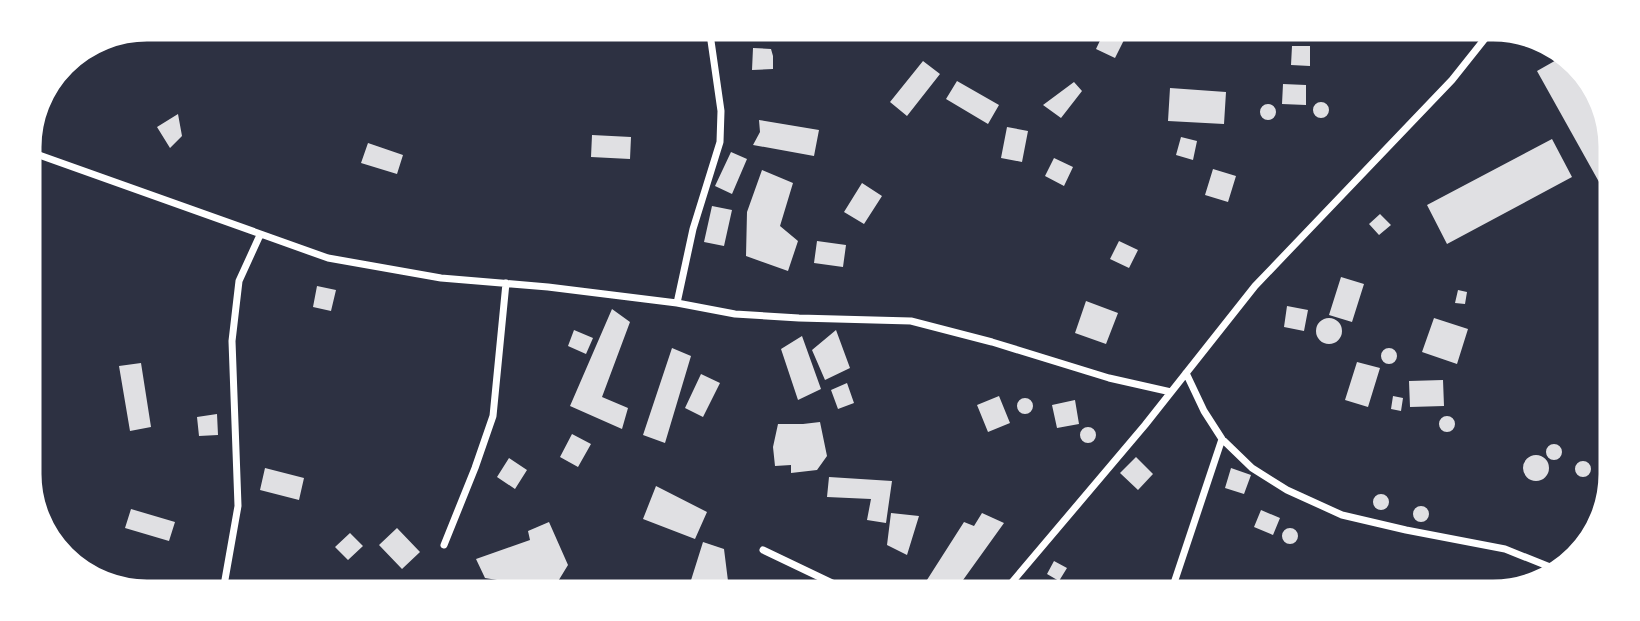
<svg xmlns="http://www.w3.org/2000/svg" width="1640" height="621" font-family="Ubuntu,sans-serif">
	<rect width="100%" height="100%" fill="#2d3142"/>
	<path fill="#e0e0e3" d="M446 26H468L467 38 446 37Z
		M591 27H611L607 38 589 32Z
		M1105 30 1124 40 1115 58 1096 49Z
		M1292 46H1310V66L1291 65Z
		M753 48 771 49 773 56V69L752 70Z
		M71 53 74 61 56 67 66 55Z
		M1567 54 1581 63 1598 94 1614 130 1613 207 1537 71Z
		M923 61 940 74 907 116 890 102Z
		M957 81 999 105 988 124 946 99Z
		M1074 82 1082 91 1061 118 1043 105Z
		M1283 84 1306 85V105L1282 104Z
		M1170 88 1226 92 1224 124 1168 121Z
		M1313 110a8 8 0 1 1 16 0a8 8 0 1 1-16 0Z
		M1260 112a8 8 0 1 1 16 0a8 8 0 1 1-16 0Z
		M178 114 182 136 170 148 157 127Z
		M759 120 819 130 814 156 753 145 760 132Z
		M1007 127 1028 131 1022 162 1001 158Z
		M592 135 631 137 630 159 591 157Z
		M1181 137 1197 141 1193 160 1176 155Z
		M1552 139 1572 177 1447 244 1427 205Z
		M368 143 403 155 397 174 361 163Z
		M731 152 747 159 732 194 715 186Z
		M1054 158 1073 167 1064 186 1045 176Z
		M1213 169 1236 176 1228 202 1205 195Z
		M762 170 793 183 780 226 798 241 788 271 746 256 747 212Z
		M862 183 882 196 864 224 844 212Z
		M712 206 732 210 724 246 704 242Z
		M1380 214 1391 225 1379 235 1369 224Z
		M817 241 846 245 843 267 814 263Z
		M1119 241 1138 250 1129 268 1110 259Z
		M1341 277 1364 284 1352 322 1329 315Z
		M317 286 336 290 331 311 313 307Z
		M1458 290 1467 292 1465 304 1455 303Z
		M1086 301 1118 313 1106 344 1075 333Z
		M1287 306 1308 310 1304 331 1284 327Z
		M612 309 630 322 602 397 628 408 622 429 570 406Z
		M1316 331a13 13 0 1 1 26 0a13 13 0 1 1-26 0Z
		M1434 318 1468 329 1457 364 1422 352Z
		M574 330 593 338 586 354 568 346Z
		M836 330 850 368 825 380 812 350Z
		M802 336 821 389 798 400 781 349Z
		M1381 356a8 8 0 1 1 16 0a8 8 0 1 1-16 0Z
		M672 348 691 356 665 443 643 435Z
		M1357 362 1380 368 1368 407 1345 400Z
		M141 363 151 427 130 431 119 366Z
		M701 374 720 383 703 417 685 408Z
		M1443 380 1444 406 1410 407 1409 381Z
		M847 383 854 403 838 409 831 390Z
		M999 396 1010 423 988 432 977 405Z
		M1393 396 1403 398 1401 411 1391 409Z
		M1017 406a8 8 0 1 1 16 0a8 8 0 1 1-16 0Z
		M1075 400 1079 424 1057 428 1052 405Z
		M217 414 218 435 199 436 197 417Z
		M1439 424a8 8 0 1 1 16 0a8 8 0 1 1-16 0Z
		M820 422 827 456 817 470 791 473V465L775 466 773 447 778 424H803Z
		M1080 435a8 8 0 1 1 16 0a8 8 0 1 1-16 0Z
		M572 434 591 444 578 467 560 457Z
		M1546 452a8 8 0 1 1 16 0a8 8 0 1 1-16 0Z
		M1523 468a13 13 0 1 1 26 0a13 13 0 1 1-26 0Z
		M1136 457 1153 474 1138 490 1120 473Z
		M509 458 527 470 515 489 497 477Z
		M1575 469a8 8 0 1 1 16 0a8 8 0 1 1-16 0Z
		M265 468 304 478 299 500 260 490Z
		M1231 468 1251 475 1244 494 1225 488Z
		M829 477 892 481 886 523 867 520 871 499 827 497Z
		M656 486 707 512 695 539 643 519Z
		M1373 502a8 8 0 1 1 16 0a8 8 0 1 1-16 0Z
		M1609 504V514L1599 527 1593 520Z
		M1413 514a8 8 0 1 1 16 0a8 8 0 1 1-16 0Z
		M131 509 175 522 169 541 125 528Z
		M1261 510 1280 518 1273 535 1254 527Z
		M891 513 919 516 907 555 887 545Z
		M982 513 1004 523 953 594H918L964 522 974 526Z
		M549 522 568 565 557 583 532 592 523 584 507 589 497 580 485 578 476 559 530 540 528 531Z
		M1282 536a8 8 0 1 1 16 0a8 8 0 1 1-16 0Z
		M397 528 420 552 402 569 379 545Z
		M350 533 363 546 348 560 335 547Z
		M703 542 724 549 728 581 755 593H687Z
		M1054 561 1067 568 1059 581 1047 574Z
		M1217 586 1222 588 1225 595H1208L1210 589Z"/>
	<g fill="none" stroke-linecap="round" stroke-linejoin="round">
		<path stroke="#fff" stroke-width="7" d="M25 150 328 258 441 278 548 287 677 303 735 314 799 318 911 321 992 342 1109 378 1171 392
			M677 303 693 229 720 142 721 111 709 27
			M1186 373 1204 411 1222 439 1252 468 1287 490 1342 515 1406 530 1505 549 1565 573
			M444 545 475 468 493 416 506 283
			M763 550 853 593
			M223 591 238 506 232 341 239 281 260 235
			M1002 594 1145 425 1255 286 1452 80 1491 31
			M1170 595 1222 439"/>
	</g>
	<path d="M0 0H1640V621H0ZM147 37H1493A110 110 0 0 1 1603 147V474A110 110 0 0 1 1493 584H147A110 110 0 0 1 37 474V147A110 110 0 0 1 147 37Z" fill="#fff" fill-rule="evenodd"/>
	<path fill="none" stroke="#fff" stroke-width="9" d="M147 37H1493A110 110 0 0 1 1603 147V474A110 110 0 0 1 1493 584H147A110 110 0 0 1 37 474V147A110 110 0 0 1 147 37Z"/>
</svg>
